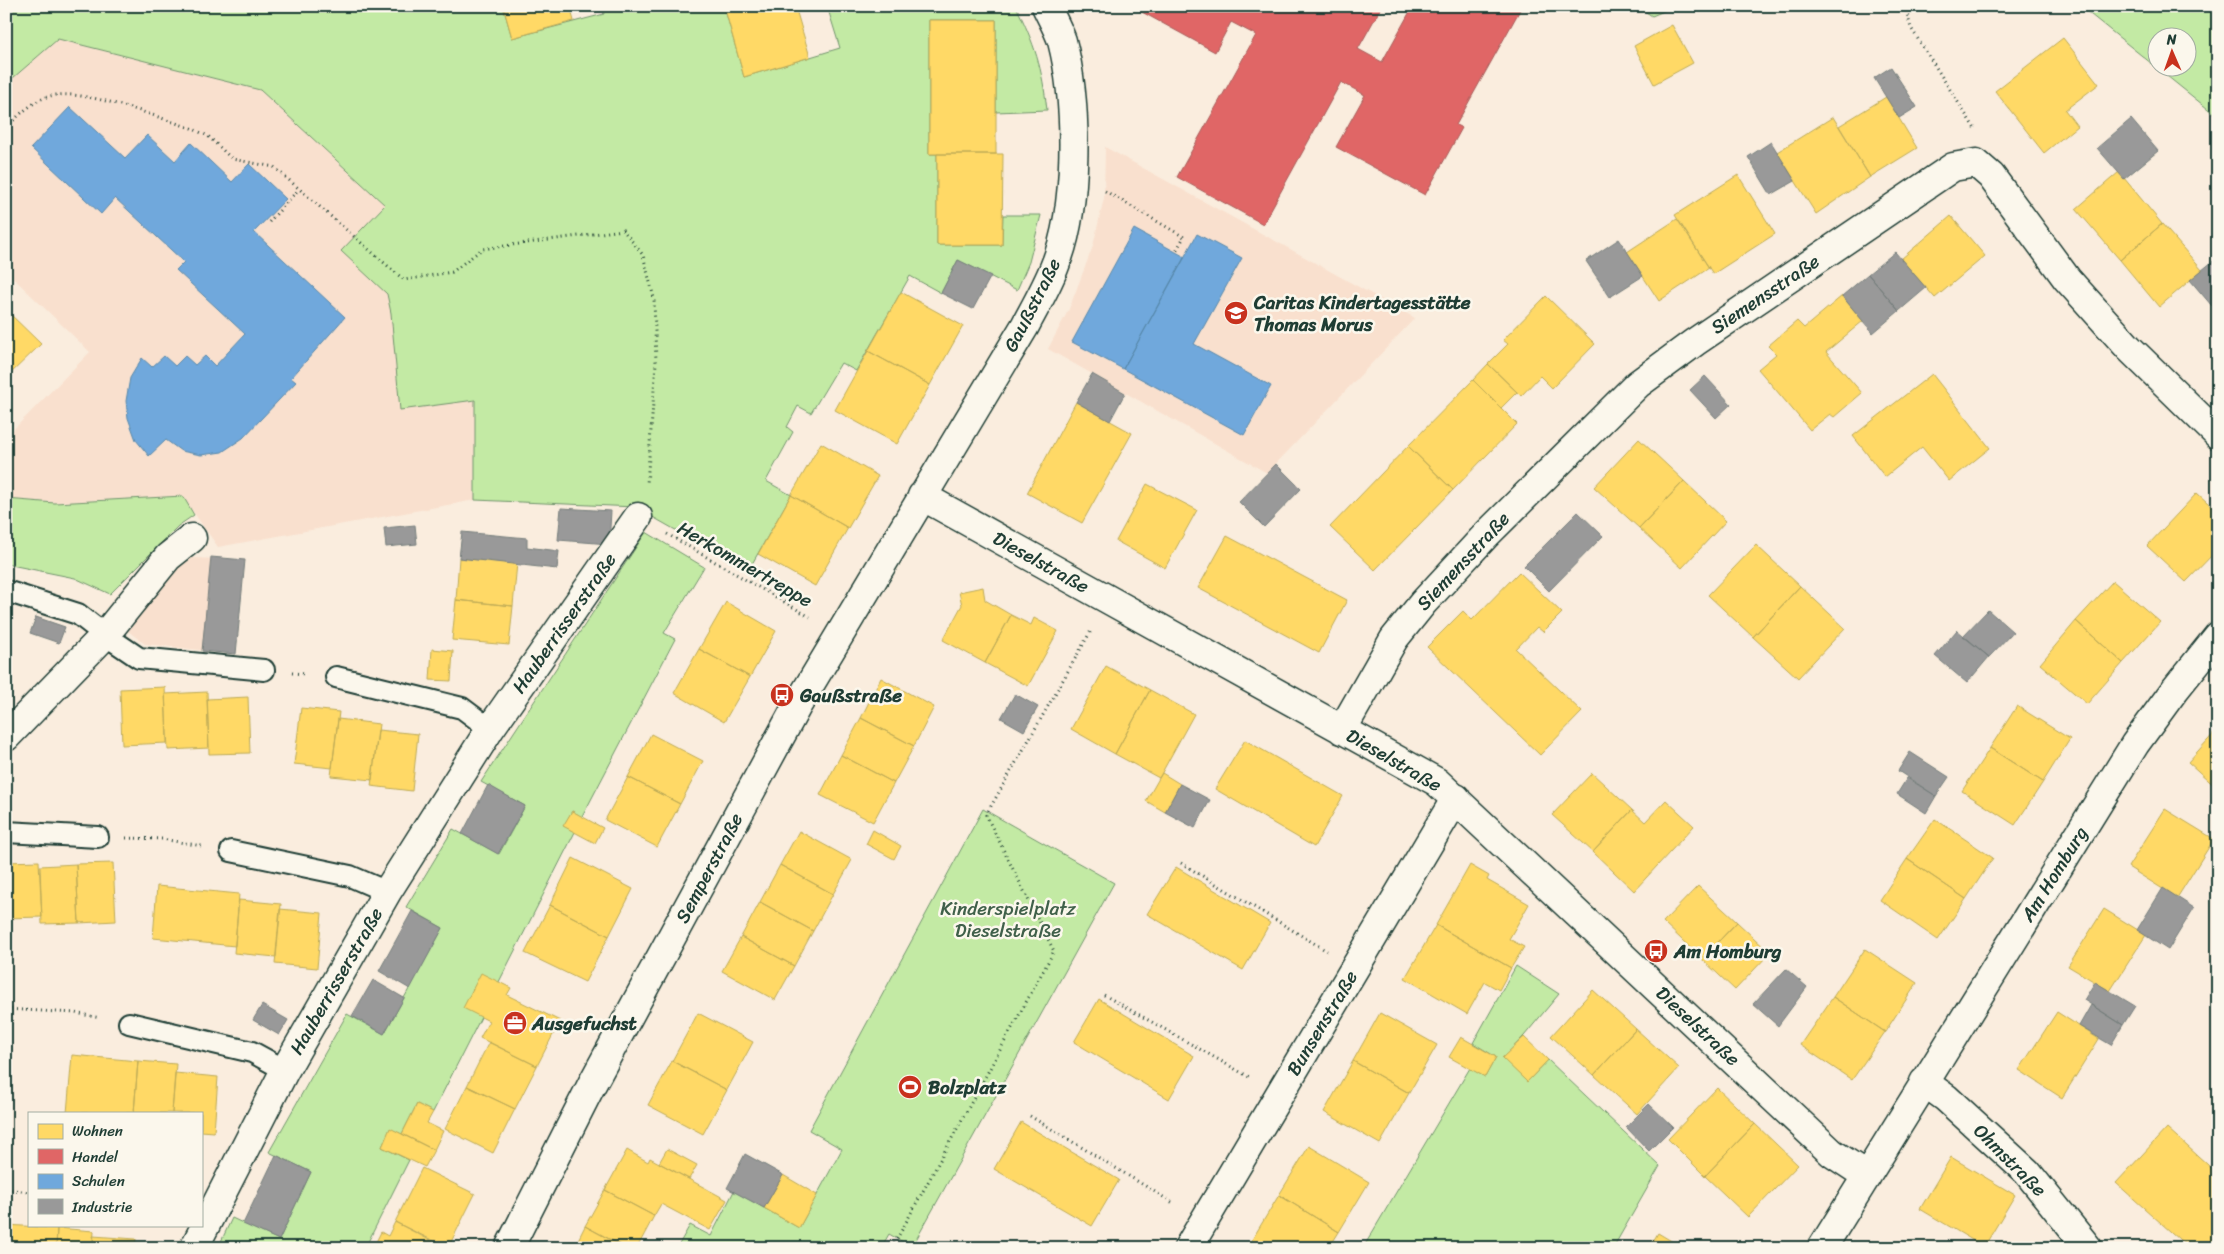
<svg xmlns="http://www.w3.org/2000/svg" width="2224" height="1254" font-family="Sriracha,sans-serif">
	<rect width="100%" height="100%" fill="#faedde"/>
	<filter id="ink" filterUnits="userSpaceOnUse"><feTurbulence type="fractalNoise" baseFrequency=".02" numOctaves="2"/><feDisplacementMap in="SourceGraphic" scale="10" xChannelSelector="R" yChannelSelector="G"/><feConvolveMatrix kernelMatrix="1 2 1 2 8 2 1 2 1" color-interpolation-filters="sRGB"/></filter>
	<g filter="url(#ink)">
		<path fill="#f9e0ce" d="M58 39 260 90 385 205 475 400V500L218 547 182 496 55 503 6 499V437L90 352 6 271V84Z
			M1105 147 1415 318 1267 473 1048 349 1069 309 1093 246 1104 198Z
			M168 557 245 560 236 654 145 644 116 622Z"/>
		<path fill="#c3eaa4" stroke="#71946c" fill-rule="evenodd" d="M6 6H282L283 9 291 6H503L512 38 604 14 602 6H724L744 77 840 48 827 6H1016C1035 45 1042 67 1047 110L996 112V20H929V154H937V245H1002L1003 215H1041L1029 262 1017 290 958 260 941 293 910 276 856 371 841 363 811 413 798 406 787 427 793 432 766 481 791 495 748 571 635 507 475 500V400L400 410 391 313 387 294 341 251 385 205 260 90 58 39 6 84Z
			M1637 6H1676L1652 16Z
			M2080 6H2218V117ZM2156 38H2186V68H2156Z
			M183 496 194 515 178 526 110 594 75 578 6 564V499L55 503Z
			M646 532 704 567 664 633 675 639 582 817 572 811 564 826 575 832 433 1112 417 1104 402 1134 390 1129 382 1147 409 1160 365 1248H218L232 1218 279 1240 311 1172 269 1152 347 1014 384 1034 443 928 406 907 453 829 499 854 525 806 481 782Z
			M983 809 1114 883 912 1247 889 1234 881 1248H677L690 1225 711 1236 734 1191 799 1228 842 1149 809 1130Z
			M1516 966 1559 994 1524 1036 1503 1058 1527 1082 1548 1060 1660 1166 1613 1248H1363L1470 1068 1485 1077 1496 1057 1473 1043Z"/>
		<path fill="#ffd966" stroke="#bcaa57" d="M503 6H570L574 21 512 38Z
			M724 6H795L810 57 744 77Z
			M929 20H996V154H929Z
			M1672 25 1693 63 1654 84 1634 46Z
			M2063 38 2099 84 2065 110 2077 126 2044 153 1995 91Z
			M1886 97 1917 148 1870 177 1839 126Z
			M1833 117 1870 177 1816 214 1777 152Z
			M937 154H1003L1002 245H937Z
			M2119 172 2162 224 2120 260 2076 209Z
			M1738 175 1775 234 1713 274 1675 215Z
			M1951 216 1985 256 1935 298 1901 259Z
			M1677 219 1709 268 1659 301 1627 252Z
			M2162 224 2202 270 2159 307 2120 260Z
			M901 292 963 326 930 385 868 351Z
			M1546 296 1595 344 1552 388 1540 376 1521 396 1488 364 1508 344 1503 340Z
			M1842 296 1863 321 1826 352 1862 393 1834 417 1830 414 1810 430 1758 369 1776 354 1768 346 1797 321 1804 328Z
			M6 310 41 344 6 378Z
			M868 351 930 385 897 444 835 410Z
			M1488 364 1517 392 1501 408 1473 380Z
			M1932 374 1990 448 1949 481 1922 447 1885 477 1853 436Z
			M1473 380 1517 424 1453 490 1408 446Z
			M1076 402 1132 433 1082 523 1027 493Z
			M1639 439 1684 481 1639 528 1594 487Z
			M821 443 878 476 848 528 791 495Z
			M1408 446 1453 490 1375 570 1330 527Z
			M1684 481 1726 521 1682 568 1639 528Z
			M1147 484 1197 510 1165 568 1116 541Z
			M2197 493 2218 512V549L2186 582 2147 546Z
			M791 495 848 528 815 586 758 554Z
			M1227 536 1347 600 1319 653 1198 588Z
			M1756 545 1800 586 1753 637 1708 595Z
			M459 558 517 563 513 606 456 600Z
			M1519 572 1562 613 1543 632 1537 627 1516 649 1582 712 1540 755 1427 647 1463 611 1472 620Z
			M2113 581 2160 622 2123 663 2076 621Z
			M1800 586 1845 628 1798 678 1753 637Z
			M983 587 985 600 1011 615 985 663 943 640 962 605 959 592Z
			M456 600 513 606 509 645 452 640Z
			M726 602 776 631 750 677 699 649Z
			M1011 615 1031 625 1034 618 1058 631 1028 686 985 663Z
			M2076 621 2123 663 2087 704 2040 664Z
			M432 649 453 651 451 681 430 680Z
			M699 649 750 677 724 722 674 693Z
			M1106 666 1150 690 1115 754 1071 729Z
			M881 678 934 707 914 746 861 718Z
			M165 687 167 743 122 745 120 689Z
			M1150 690 1194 714 1159 778 1115 754Z
			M207 692 209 748 168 750 165 694Z
			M248 697 250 753 209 754 207 699Z
			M2017 706 2070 739 2043 782 1990 748Z
			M301 708 339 712 332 768 294 764Z
			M861 718 914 746 894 783 841 755Z
			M338 719 379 724 372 780 331 776Z
			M2218 729V789L2188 762Z
			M378 730 418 734 412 791 371 786Z
			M651 734 703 761 680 804 628 777Z
			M1245 740 1343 796 1314 847 1215 789Z
			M1990 748 2043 782 2015 825 1962 791Z
			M841 755 894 783 873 822 820 795Z
			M1162 773 1180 784 1165 812 1146 801Z
			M1592 773 1632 810 1593 852 1552 815Z
			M628 777 680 804 657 847 605 820Z
			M1666 800 1694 826 1634 891 1593 852 1632 810 1645 822Z
			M2165 809 2214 839 2177 898 2128 867Z
			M572 811 603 828 595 843 563 826Z
			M1935 819 1993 858 1966 899 1907 859Z
			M873 830 901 846 894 859 866 844Z
			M799 831 852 860 833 894 780 865Z
			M573 858 633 889 609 936 550 905Z
			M1907 859 1966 899 1938 940 1880 900Z
			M39 861 42 917 6 918V862Z
			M113 863 116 921 79 923 76 864Z
			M76 864 79 923 42 924 40 866Z
			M780 865 833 894 813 931 760 902Z
			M1470 865 1489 876 1487 880 1529 904 1509 939 1524 947 1511 968 1436 925Z
			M1176 867 1270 923 1243 970 1147 914Z
			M157 886 239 894 235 946 153 938Z
			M1698 886 1737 922 1702 959 1663 922Z
			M239 900 281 904 276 957 234 953Z
			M760 902 813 931 794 966 741 937Z
			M550 905 609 936 585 982 525 953Z
			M280 909 322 913 317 968 275 964Z
			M2104 909 2146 935 2110 991 2068 966Z
			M1737 922 1770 953 1735 990 1702 959Z
			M1436 925 1511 968 1499 990 1485 982 1467 1014 1405 978Z
			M741 937 794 966 775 1000 722 971Z
			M1865 949 1917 983 1885 1032 1833 997Z
			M481 973 511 988 507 995 560 1021 537 1066 480 1038 489 1021 463 1008Z
			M1593 990 1636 1029 1594 1075 1551 1036Z
			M1833 997 1885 1032 1852 1080 1800 1045Z
			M1099 999 1194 1056 1169 1099 1074 1042Z
			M2057 1012 2099 1039 2062 1098 2019 1070Z
			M698 1013 753 1042 727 1090 672 1061Z
			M1380 1013 1437 1045 1409 1093 1353 1061Z
			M1636 1029 1679 1068 1637 1114 1594 1075Z
			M1461 1037 1496 1057 1485 1077 1449 1057Z
			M1524 1037 1548 1060 1527 1082 1502 1058Z
			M489 1042 537 1066 515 1109 467 1086Z
			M72 1055 138 1061 134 1113H67Z
			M138 1061 176 1064 172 1113H134Z
			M672 1061 727 1090 703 1134 648 1105Z
			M1353 1061 1409 1093 1380 1144 1324 1112Z
			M175 1073 218 1077 214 1132 201 1131V1113H172Z
			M467 1086 515 1109 493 1153 445 1129Z
			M1717 1088 1755 1124 1705 1176 1668 1139Z
			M417 1104 433 1112 427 1123 443 1131 434 1150 402 1134Z
			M1021 1122 1119 1180 1092 1226 994 1169Z
			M1755 1124 1798 1165 1748 1217 1705 1176Z
			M390 1128 434 1150 425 1167 382 1147Z
			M2167 1128 2218 1174V1248H2189L2116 1183Z
			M1309 1146 1369 1182 1339 1232 1279 1195Z
			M667 1149 697 1165 689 1179 659 1163Z
			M627 1150 648 1162 650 1158 727 1200 710 1230 661 1204 654 1216 605 1190Z
			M1951 1157 2015 1195 1984 1247 1920 1209Z
			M422 1168 475 1194 448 1248 395 1222Z
			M783 1175 817 1195 799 1228 764 1208Z
			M605 1190 654 1216 637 1248H626L585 1226Z
			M1279 1195 1339 1232 1329 1248H1247Z
			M395 1222 445 1248H373L381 1232 388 1236Z
			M6 1225 57 1228 56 1248H6Z
			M585 1226 626 1248H574Z
			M57 1228 94 1231 93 1248H56Z
			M1658 1233 1683 1248H1649Z
			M93 1236 136 1239 135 1248H93Z"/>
		<path fill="#e06666" stroke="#a65a57" d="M1131 6H1382L1358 49 1382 62 1413 6 1521 8 1456 125 1462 128 1425 195 1336 147 1365 95 1341 82 1263 224 1177 177 1256 35 1231 22 1215 52Z"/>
		<path fill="#6fa8dc" stroke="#5788aa" d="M70 107 125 158 147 135 175 161 191 143 232 182 249 164 286 199 254 232 345 317 291 378 296 382 243 438 222 452 201 455 181 451 166 440 149 456 136 440 128 418 126 401 130 378 142 358 152 367 164 356 175 366 185 356 195 365 205 356 215 366 245 334 176 270 184 262 115 198 101 214 31 148Z
			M1134 229 1185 257 1123 369 1072 342Z
			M1197 234 1242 258 1194 344 1271 386 1244 435 1123 369Z"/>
		<path fill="#999" stroke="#747d7b" d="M1891 67 1917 107 1899 118 1874 78Z
			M2131 119 2158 151 2124 179 2097 148Z
			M1771 142 1795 181 1771 195 1748 157Z
			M1619 239 1643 276 1610 297 1586 261Z
			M1895 252 1926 288 1899 311 1868 274Z
			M2218 257V301L2212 306 2190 280Z
			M958 260 991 276 973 309 941 293Z
			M1868 274 1899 311 1873 333 1842 296Z
			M1092 374 1125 393 1110 421 1076 402Z
			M1705 376 1731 404 1716 418 1690 390Z
			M1276 464 1301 489 1264 527 1239 502Z
			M561 508 611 511 609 544 558 540Z
			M1578 512 1603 536 1549 591 1524 566Z
			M415 525 417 544 386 547 384 528Z
			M462 532 527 538V547L559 551 557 569 459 558Z
			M211 557 245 560 236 654 202 651Z
			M1988 610 2013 632 1989 657 1963 636Z
			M36 617 65 627 59 643 30 633Z
			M1957 630 1989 657 1967 683 1935 656Z
			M1015 694 1038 707 1024 731 1001 718Z
			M1910 752 1949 777 1936 796 1898 771Z
			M1907 778 1936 796 1926 813 1897 794Z
			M1180 784 1210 800 1195 828 1165 812Z
			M488 785 525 806 498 854 462 834Z
			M2163 888 2194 908 2168 950 2137 930Z
			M412 911 443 928 410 989 379 971Z
			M1786 969 1807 987 1778 1026 1753 1004Z
			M373 980 404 998 384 1034 352 1016Z
			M2095 982 2135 1006 2123 1025 2084 1000Z
			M262 1005 288 1020 279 1035 253 1020Z
			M2091 1005 2123 1025 2111 1045 2079 1026Z
			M1649 1104 1673 1127 1649 1151 1626 1127Z
			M745 1154 783 1175 764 1208 727 1188Z
			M276 1155 311 1172 279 1240 243 1224Z"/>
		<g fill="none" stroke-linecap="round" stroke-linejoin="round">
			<g stroke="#1f3d34" stroke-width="24">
				<path id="service" d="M6 591 78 614 105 635 139 658 264 670
					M336 677 462 708 490 729
					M6 832 98 837
					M231 851 350 876 387 892
					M129 1023 252 1052 285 1070"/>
			</g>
			<g stroke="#1f3d34" stroke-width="31">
				<path id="minor" d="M922 496 1437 782 1832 1153 1867 1176
					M1342 730 1394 639 1423 603 1486 535 1638 384 1695 342 1953 167 1976 163 1991 176 2067 279 2129 348 2218 435
					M6 737 105 635 168 557 192 538
					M1924 1082 1946 1098 2027 1172 2088 1248
					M194 1248 285 1070 387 892 490 729 638 517
					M509 1248 592 1084 797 706 1025 326C1035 307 1046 288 1054 268 1079 209 1078 103 1062 41 1058 29 1051 17 1046 6
					M1188 1248 1456 798
					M1822 1248 2135 744 2173 692 2218 636"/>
			</g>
			<path stroke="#1f3d34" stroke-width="3" stroke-dasharray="1 4" stroke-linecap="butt" d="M1905 6 1911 28 1975 129
				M6 127C19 116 33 100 50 96 84 88 156 117 191 128L208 136 232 159 274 167 404 280 452 272 482 249 623 230 643 255 654 298 656 363 647 484
				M1105 191 1184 237 1176 251
				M269 222 299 189
				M667 534 810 617
				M292 673 306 674
				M126 838 162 839 202 846
				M1181 863 1327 951
				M1104 995 1251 1078
				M6 1009 75 1013 100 1018
				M1030 1116 1175 1204
				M6 1189 29 1192
				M953 1247 955 1248
				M892 1248 1054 951 986 815 1092 629"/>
			<use href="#service" stroke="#fbf7ec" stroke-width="20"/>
			<use href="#minor" stroke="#fbf7ec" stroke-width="28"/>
		</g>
	</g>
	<defs>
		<g id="school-disc" transform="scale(1.25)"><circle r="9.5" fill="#c8321e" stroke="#fbf7ec"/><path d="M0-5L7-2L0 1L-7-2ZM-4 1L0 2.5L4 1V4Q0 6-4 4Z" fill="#fff"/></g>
		<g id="bus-disc" transform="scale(1.25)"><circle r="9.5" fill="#c8321e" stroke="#fbf7ec"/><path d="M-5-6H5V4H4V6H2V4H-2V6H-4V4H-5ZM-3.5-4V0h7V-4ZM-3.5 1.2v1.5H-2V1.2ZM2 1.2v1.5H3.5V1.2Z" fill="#fff"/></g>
		<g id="office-disc" transform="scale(1.25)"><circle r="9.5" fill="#c8321e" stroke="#fbf7ec"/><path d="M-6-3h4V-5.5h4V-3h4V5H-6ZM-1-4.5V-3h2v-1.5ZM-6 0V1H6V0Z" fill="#fff"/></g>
		<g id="stadium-disc" transform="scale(1.25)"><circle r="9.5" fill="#c8321e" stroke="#fbf7ec"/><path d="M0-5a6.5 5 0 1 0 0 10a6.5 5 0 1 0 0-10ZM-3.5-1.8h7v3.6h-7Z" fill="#fff"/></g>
	</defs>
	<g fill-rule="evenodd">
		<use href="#school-disc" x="1236" y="313"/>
		<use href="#bus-disc" x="782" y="695"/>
		<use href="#bus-disc" x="1656" y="951"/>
		<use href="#office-disc" x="515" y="1023"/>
		<use href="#stadium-disc" x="910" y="1087"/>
	</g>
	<g text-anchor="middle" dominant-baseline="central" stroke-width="5" stroke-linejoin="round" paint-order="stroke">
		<g font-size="19" fill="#1f3d34" stroke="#fbf7ec">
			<text transform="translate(1765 294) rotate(-34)">Siemensstraße</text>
			<text transform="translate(1032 305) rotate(-63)">Gaußstraße</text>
			<text transform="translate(1463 561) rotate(-47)">Siemensstraße</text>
			<text transform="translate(1041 562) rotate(29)">Dieselstraße</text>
			<text transform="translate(745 564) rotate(30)">Herkommertreppe</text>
			<text transform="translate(564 623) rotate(-55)">Hauberrisserstraße</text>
			<text transform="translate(1394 760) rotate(30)">Dieselstraße</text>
			<text transform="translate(709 868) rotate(-62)">Semperstraße</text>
			<text transform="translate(2054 874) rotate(-58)">Am Homburg</text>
			<text transform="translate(336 981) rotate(-60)">Hauberrisserstraße</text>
			<text transform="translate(1322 1023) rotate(-59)">Bunsenstraße</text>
			<text transform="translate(1698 1026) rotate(43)">Dieselstraße</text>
			<text transform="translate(2010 1160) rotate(45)">Ohmstraße</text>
		</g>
		<g font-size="19" font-weight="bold" fill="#1f3d34" stroke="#fbf7ec" text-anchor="start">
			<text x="1254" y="302">Caritas Kindertagesstätte<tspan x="1254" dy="22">Thomas Morus</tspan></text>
			<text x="800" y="695">Gaußstraße</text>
			<text x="1674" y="951">Am Homburg</text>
			<text x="532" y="1023">Ausgefuchst</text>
			<text x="928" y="1087">Bolzplatz</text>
		</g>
		<g font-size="19" fill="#40604a" stroke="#fbf7ec">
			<text x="1008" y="908">Kinderspielplatz<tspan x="1008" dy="22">Dieselstraße</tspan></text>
		</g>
	</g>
	<rect width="2224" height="1254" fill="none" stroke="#fbf7ec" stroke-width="25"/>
	<rect x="12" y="12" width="2199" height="1229" fill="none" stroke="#1f3d34" stroke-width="2" filter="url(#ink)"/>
	<rect x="28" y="1112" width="175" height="115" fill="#fbf7ec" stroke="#a3ada2"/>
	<rect x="38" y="1124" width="25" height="15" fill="#ffd966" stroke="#a3ada2"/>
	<text x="72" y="1136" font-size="15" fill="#1f3d34">Wohnen</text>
	<rect x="38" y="1149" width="25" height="15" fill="#e06666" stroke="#a3ada2"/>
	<text x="72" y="1162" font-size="15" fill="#1f3d34">Handel</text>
	<rect x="38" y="1174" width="25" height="15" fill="#6fa8dc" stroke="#a3ada2"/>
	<text x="72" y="1186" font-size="15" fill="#1f3d34">Schulen</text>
	<rect x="38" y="1199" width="25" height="15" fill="#999999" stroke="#a3ada2"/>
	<text x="72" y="1212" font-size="15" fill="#1f3d34">Industrie</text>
	<g transform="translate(2172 52) rotate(358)"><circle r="24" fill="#fbf7ec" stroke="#a3ada2"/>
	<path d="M0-4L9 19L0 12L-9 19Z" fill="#c8321e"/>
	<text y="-8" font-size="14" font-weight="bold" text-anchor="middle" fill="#1f3d34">N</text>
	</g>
</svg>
